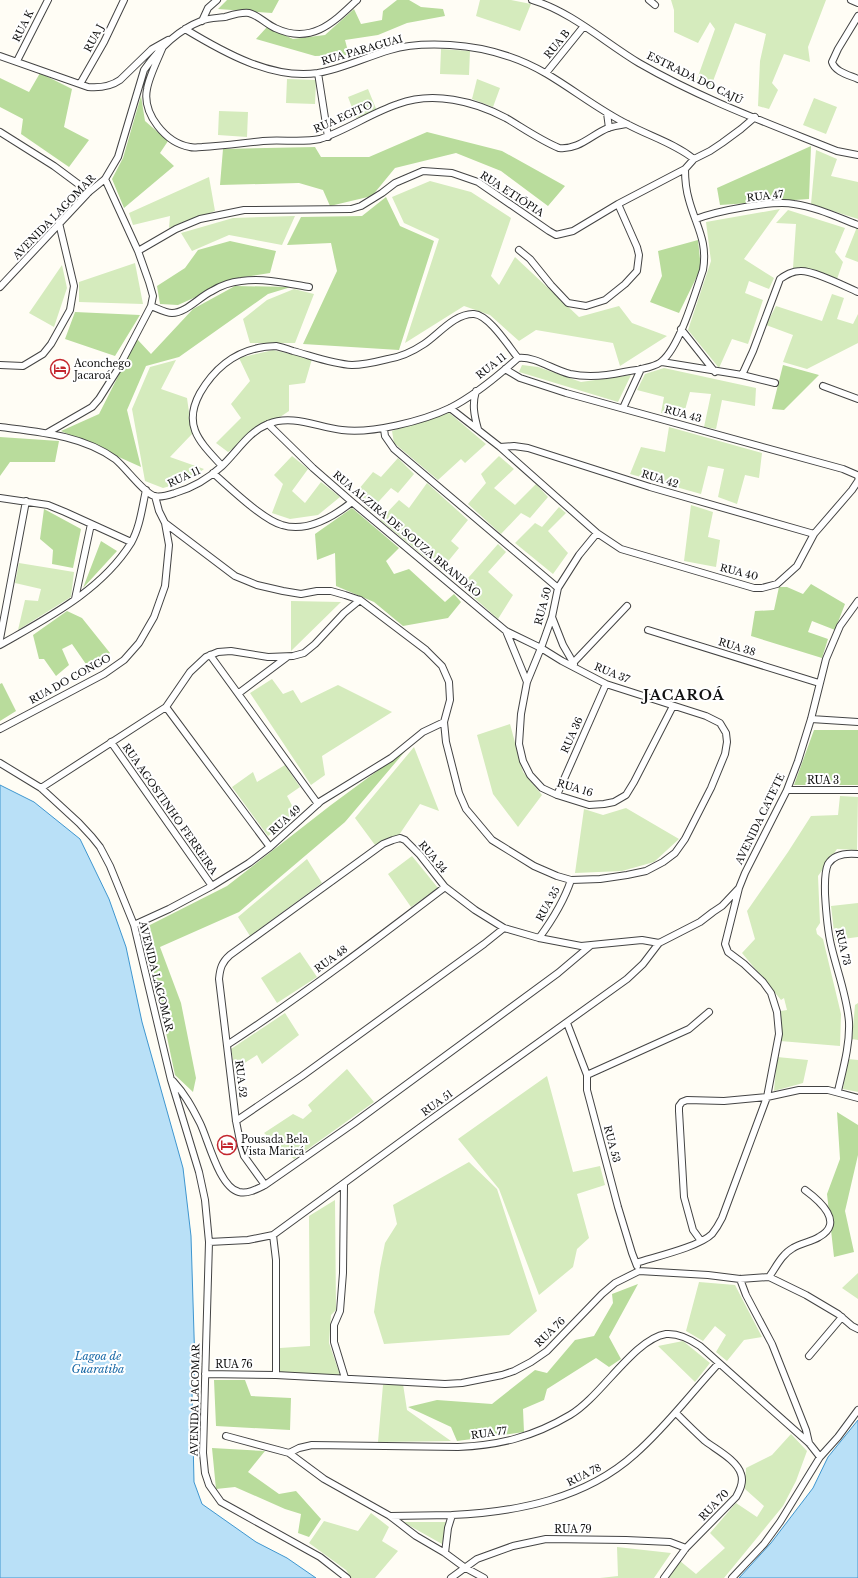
<svg xmlns="http://www.w3.org/2000/svg" width="858" height="1578" font-family="'Libre Baskerville',serif">
	<rect width="100%" height="100%" fill="#fffdf5"/>
	<path fill="#d5ebbd" d="M480 0H511L531 4 520 31 476 16Z
		M671 0H826L808 47 810 62 784 54 772 83 778 90 769 109 758 106 760 61 766 34 735 23 710 89 696 82 715 29 710 22 698 43 674 32V10Z
		M441 49 470 51 469 75 440 74Z
		M287 79 316 80 315 104 286 103Z
		M477 79 500 88 493 107 472 99Z
		M368 89 377 111 356 118 348 97Z
		M814 98 837 107 826 134 803 125Z
		M219 111 248 112 247 137 218 135Z
		M816 150 837 159 831 176 858 182V219L811 204Z
		M209 177 215 211 169 228 170 216 133 225 129 213Z
		M430 181 471 192 511 218 491 276 499 285 515 257 579 317 619 306 632 323 667 336 620 366 613 343 536 330 519 341 490 315 464 306 405 343 439 239 404 223 392 197Z
		M780 209 744 259 774 278 769 289 749 281 745 293 763 300 748 344 732 339 719 368 688 330 711 261 706 222Z
		M788 210 845 228 835 252 843 262 837 279 793 268 796 224 776 223Z
		M295 216 282 245 229 235 192 251 181 233 233 218Z
		M857 227 858 228V262L845 257Z
		M135 263 143 304 79 302V282Z
		M62 265 67 288 54 327 29 313Z
		M294 289 314 294 295 343H250L243 319 267 300Z
		M832 294 844 298 837 319 853 324 858 314V343L807 369 783 362 793 335 766 325 776 306 822 321Z
		M273 350 312 359 305 383 289 385V411L228 452 216 443 241 418 231 404 250 381 239 358Z
		M176 360 161 389 187 398 192 434 170 457 204 469 188 481 163 488 145 481 132 409 150 367Z
		M522 365 538 367 581 382 631 375 618 402 519 372Z
		M664 368 756 388 755 406 722 400 716 429 704 427 711 394 690 392 683 417 661 413 664 397 637 390 645 374Z
		M447 411 486 444 465 463 461 459 438 480 394 443 392 431Z
		M669 427 762 453 759 478 745 475 737 504 718 497 724 469 708 466 701 494 630 474 641 447 665 452Z
		M292 456 308 469 292 491 305 503 321 482 340 497 318 515 290 519 272 513 283 484 274 475Z
		M499 456 514 469 494 488 515 505 536 484 548 497 530 518 521 513 501 534 468 504 486 483 481 474Z
		M398 458 414 474 398 493 391 488 370 511 354 495 373 472 381 477Z
		M427 483 468 520 451 541 459 548 441 570 380 520 399 500 409 508Z
		M691 505 713 512 708 537 720 540 716 567 684 561Z
		M559 507 566 513 548 531 568 553 553 574 515 543 535 523 542 527Z
		M498 544 506 552 488 572 513 595 498 619 461 586Z
		M19 563 74 572 71 597 18 630 25 600 38 601 41 589 15 583Z
		M291 601 341 602 291 651Z
		M272 679 283 694 293 690 301 703 338 685 392 712 322 756 325 775 311 785 250 693Z
		M510 724 523 772 542 795 518 827 493 794 477 735Z
		M414 747 439 811 420 804 399 835 375 845 355 818Z
		M285 765 300 787 287 796 297 815 268 836 232 787 253 772 257 782Z
		M840 796 858 797 857 850 837 849 818 876 820 923 816 929 817 934 823 939 841 1014 840 1046 780 1041 781 1011 787 1010 784 998 781 1000 742 953 755 939 747 911 788 852 811 816 838 815Z
		M626 808 679 839 654 862 622 871 575 873 584 809 603 815Z
		M412 856 438 888 411 907 388 874Z
		M307 859 322 883 250 936 238 917Z
		M858 903V937L835 940 831 906Z
		M300 952 317 977 277 1003 261 978Z
		M858 1003V1040L852 1039 855 1005Z
		M285 1013 299 1035 262 1064 257 1055 235 1069 231 1049Z
		M777 1057 808 1060 803 1083 774 1091Z
		M848 1059 858 1060V1092L843 1089Z
		M347 1069 374 1102 294 1159 264 1133 293 1114 303 1119 312 1111 308 1105Z
		M547 1076 573 1172 600 1166 605 1185 577 1194 589 1238 577 1249 573 1267 539 1295 499 1189 458 1139Z
		M469 1162 497 1189 537 1311 509 1335 384 1344 374 1312 380 1268 385 1243 397 1224 393 1205Z
		M335 1200 336 1310 331 1315 329 1343 340 1375 280 1373V1348L310 1346 309 1216Z
		M858 1273V1299L842 1288Z
		M699 1282 735 1285 762 1337 744 1340 727 1361 716 1352 726 1335 715 1326 703 1341 686 1331Z
		M683 1341 710 1363 695 1382 658 1346Z
		M403 1384 407 1410 451 1441 378 1442 383 1385Z
		M791 1434 807 1451 796 1481 783 1506 724 1578H669L680 1561 696 1574 725 1548 710 1533 736 1503 757 1517 764 1506 745 1489 746 1468 772 1455Z
		M371 1513 389 1527 382 1541 398 1551 375 1578H351L346 1570 309 1543 324 1521 358 1531Z
		M403 1522H446L442 1544Z
		M617 1547 671 1553 654 1578H600L618 1576Z"/>
	<path fill="#b9dc9c" d="M227 0H279L272 13 218 9Z
		M397 0H409L421 7 443 9 445 16 407 23 378 35 345 40 349 55 315 56 256 39 267 27 293 39 325 35 354 9 361 24 382 20 383 11Z
		M40 73 72 89 64 127 89 140 69 167 21 134 23 119 0 107V78L29 92Z
		M141 96 145 121 168 141 160 153 174 166 124 208 112 179 123 158Z
		M427 132 502 151 565 186 548 206 501 171 456 153 395 168 372 196 330 206 323 190 299 183 220 185 223 149 315 147 321 157H369Z
		M811 146 809 199 720 205 717 188Z
		M386 197 400 226 434 241 399 350 303 344 337 271 331 243 287 245 301 217 362 216Z
		M698 240 701 268 679 313 650 302 662 276 658 251Z
		M230 241 276 251 270 273 238 278 178 305 160 304 157 286 185 268 198 250Z
		M235 286 291 287 268 294 179 357 146 366 127 410 141 467 61 431 99 414 137 339 151 354 193 309Z
		M75 312 140 315 115 356 65 339Z
		M783 365 819 375 784 410 772 409Z
		M0 437 59 441 55 462H10L0 476Z
		M352 508 399 548 386 561 394 574 409 569 445 602 454 594 461 602 448 618 403 626 374 602 336 586 335 553 317 560 315 534Z
		M44 509 81 529 73 568 52 564 53 550 40 539Z
		M101 541 117 551 83 588Z
		M811 584 845 604 835 630 812 621 808 632 828 639 822 658 751 636 755 611 774 610 779 587H787L803 594Z
		M67 611 82 618 110 653 88 667 72 644 62 649 69 665 56 676 44 659H39L33 635Z
		M2 683 16 711 0 721V684Z
		M814 730H858V785H794Z
		M407 749 345 822 239 912 160 947 181 1003 196 1078 193 1092 175 1075 144 928 227 886 331 805Z
		M837 1112 858 1125V1155L845 1211 854 1252 834 1257 827 1194 840 1159Z
		M638 1284 609 1337 621 1359 609 1367 596 1358 547 1389 544 1400 523 1409 524 1432 457 1441 451 1427 408 1407 437 1400 492 1404 535 1370 547 1373 575 1340 594 1336 613 1303 612 1294Z
		M214 1380H245L251 1396 291 1398 290 1430 216 1426Z
		M212 1448 265 1451 248 1472 279 1494 296 1491 321 1519 309 1537 298 1533 301 1514 285 1509 235 1487 216 1489Z"/>
	<path fill="#b9e0f7" stroke="#3f96cf" d="M0 785 34 802 80 839 109 899 126 947 142 1022 183 1168 191 1236 195 1367 192 1396 194 1482 202 1504 256 1542 287 1558 316 1578H0Z
		M858 1420V1578H739L771 1543 813 1488 828 1457Z"/>
	<g fill="none" stroke-linecap="round" stroke-linejoin="round">
		<g stroke="#444" stroke-width="8">
			<path id="street" d="M532 0C572 12 604 42 639 63 701 99 770 124 837 151L858 155
				M649 0 655 5
				M851 0 858 3
				M858 16 838 49 832 62C835 72 849 75 858 79
				M202 21 208 8 217 0
				M185 29C223 52 272 80 318 73 342 69 366 57 390 50 409 44 430 44 450 45 484 47 518 57 547 74 574 90 599 110 627 124 649 136 674 143 694 159
				M162 49C157 61 149 77 147 89 142 114 166 143 190 147 194 148 198 147 202 147 222 146 243 143 263 141 282 139 301 143 320 139 347 130 371 113 398 104 433 91 474 101 506 118 523 128 540 140 559 148 579 150 591 135 608 128 614 126 621 125 627 124
				M0 56 88 87C100 88 110 87 120 80L152 49 168 40
				M17 61 48 0
				M318 73 328 137
				M546 73 584 26
				M80 84 104 42 124 0
				M607 113 609 128
				M0 132 54 166 89 192
				M696 219C717 211 773 200 794 204 816 207 837 217 858 225
				M519 250 530 259 551 285 568 303 586 306 605 300 625 284 637 271 639 255 637 247 618 204
				M138 251 176 229 200 219 244 210 351 209 361 206 382 193 395 183 423 171 452 173 478 182 549 231 556 235 573 231 618 204 685 169
				M0 287 89 192 105 179 118 157 144 70C158 50 178 30 201 21 208 18 217 18 225 17 232 15 241 12 249 13 258 15 266 24 275 28 311 45 333 23 357 0
				M151 306C157 308 165 313 172 313 186 313 199 297 212 291 220 286 231 282 241 281 264 278 286 283 309 287
				M681 329 715 372
				M662 362 742 375 753 351 780 279C786 275 792 271 800 271 813 270 844 286 858 292
				M0 365 23 366 43 354 51 344 70 310 74 286 59 223
				M505 369 520 378 566 393 843 469 857 475 858 477
				M742 375 775 383
				M823 386 858 399
				M476 391C472 404 474 415 478 429
				M450 408 500 447 597 533 621 549 754 588H762L777 584 797 566 814 534 852 490 858 481
				M623 408 641 369
				M0 427C39 432 82 435 115 459 126 468 143 492 154 496 161 498 169 495 175 493 192 488 209 478 222 466 237 452 248 432 268 424 292 414 317 427 342 430 371 434 423 421 450 408 472 397 499 375 518 358 535 356 553 370 570 374 589 378 606 376 624 372 634 370 655 368 662 361 680 346 695 293 703 270 708 241 696 226 689 200 686 190 685 180 685 169L694 159 710 151 722 143 741 129 755 117
				M384 429 385 436 394 449 558 588
				M47 433 92 407 99 399 118 369 151 306 153 296 149 282 138 251 105 179
				M500 447 514 446 528 448 650 487 814 534
				M222 466C200 442 182 426 200 393 214 369 235 351 264 347 267 347 272 346 276 346 281 347 287 349 293 351 312 356 332 364 352 365 363 365 376 362 388 359 401 357 412 352 424 344 438 335 455 313 474 314 489 315 509 347 518 358
				M213 473C229 487 263 520 282 525 307 533 333 517 352 502
				M155 496 159 511 165 523 235 576 257 585 283 591 301 594 317 591H331L345 595 360 600 426 650 442 666 449 682 450 700 444 722 446 742 459 793 466 809 492 840 534 866 557 876 571 880 600 879 627 875 646 871 663 862 675 853 685 839 711 788 725 754 727 742 726 733 720 723 706 716 606 684 562 661 541 648 506 631 352 502 313 468 268 424
				M0 498 48 505 65 512 131 542
				M597 533 579 555 558 588 552 617 541 648 527 682 521 714 519 744 523 761 530 775 542 788 557 795 589 805 604 804 614 802 626 795 634 782 673 706
				M75 599 91 524
				M552 617 563 645 574 664
				M648 630 819 683
				M506 631 527 682
				M0 639 26 501
				M0 645C47 618 101 591 131 543 140 527 142 508 146 490
				M210 655 318 804
				M573 663 627 606
				M239 693 287 657
				M166 707 270 847
				M811 719 858 722
				M0 729 104 674 124 660 139 643 154 617 165 586 169 545 165 523
				M111 742 212 886
				M0 763 41 788 79 823 92 837 100 847 110 866 134 925 171 1080 199 1172 205 1200 209 1242 203 1453 205 1473 209 1485 221 1502 320 1557 347 1578
				M41 788 166 707 190 672 206 657 218 652 231 651 268 657 293 656 304 653 315 644 344 613 360 600
				M787 790H858
				M557 795 606 684
				M134 925 169 909 212 886 249 863 270 847 321 801 391 758 423 732 444 722
				M539 938C553 919 564 901 571 880
				M567 1023 587 1075V1090L618 1207 632 1253 637 1266
				M227 1045C302 996 374 941 445 887
				M587 1075 689 1029 709 1012
				M173 1081C185 1094 192 1107 200 1123 208 1139 219 1187 239 1192 248 1194 257 1189 265 1185L354 1123 558 973 590 946
				M838 1091C843 1069 850 1045 849 1022 847 996 837 971 831 945 827 928 826 911 825 894 825 884 824 873 828 864 834 854 848 853 858 854
				M236 1121 302 1076 484 944 504 928
				M265 1185 244 1156 241 1146 236 1121 219 979C220 968 222 962 230 955L383 844 393 840 400 838 405 840 420 855 445 887 475 910 504 928 539 938 581 946 642 940 659 943
				M344 1185 343 1273 340 1311 334 1325V1342L345 1378
				M273 1235 276 1260V1375
				M701 1241 693 1230 684 1197 679 1111V1106L682 1102 687 1100 724 1101 767 1097 799 1090H828L858 1098
				M209 1242 248 1240 273 1235 429 1121 627 979 643 964 659 943 700 922 713 912 722 906 739 888 745 873 787 790 798 761 811 719 826 659 840 626 858 601
				M636 1263C654 1257 699 1247 712 1234 716 1229 719 1224 722 1218L767 1097 779 1034 777 1012 771 993 763 982 744 964 728 952 725 944 739 888
				M769 1277C776 1267 782 1254 793 1248 801 1243 811 1242 819 1237 845 1223 820 1201 805 1190
				M740 1279 746 1295 772 1344 806 1430 809 1443
				M809 1356 842 1317
				M205 1374 276 1375 445 1384 462 1383 502 1375 514 1371 531 1362 547 1351 602 1294 615 1283 639 1271 708 1275 740 1279 769 1277 806 1295 838 1314 852 1326 858 1329
				M226 1436 289 1453
				M390 1516 452 1515
				M445 1553 448 1528 452 1515C517 1512 585 1499 635 1454 666 1427 691 1393 719 1363
				M451 1578 477 1559 513 1546 546 1539 626 1540 670 1542 686 1548
				M484 1578 464 1567 445 1553 416 1536 390 1516 324 1479 289 1453 299 1448 312 1445 458 1447C500 1445 533 1437 570 1415 601 1397 634 1339 666 1334 679 1333 690 1339 700 1346L809 1443 820 1457
				M664 1578 686 1548 736 1497C740 1490 744 1482 741 1474 737 1460 715 1449 705 1441 695 1432 685 1422 676 1413
				M732 1578 764 1544 780 1522 820 1457 838 1437 858 1410"/>
		</g>
		<use href="#street" stroke="#fff" stroke-width="6"/>
	</g>
	<defs>
		<g id="hotel-ring" transform="scale(1)"><circle r="9.5" fill="#fff" stroke="#c4262e" stroke-width="1.5"/><path d="M-6-4.5h1.5V1H6V5H4.5V3h-9V5H-6ZM-4 0a1.8 1.8 0 1 1 3.6 0ZM.5 0V-2.5h3Q6-2.5 6 0Z" fill="#c4262e"/></g>
	</defs>
	<g fill-rule="evenodd">
		<use href="#hotel-ring" x="60" y="369"/>
		<use href="#hotel-ring" x="227" y="1145"/>
	</g>
	<g text-anchor="middle" dominant-baseline="central" stroke-width="4" stroke-linejoin="round" paint-order="stroke">
		<g font-size="10" fill="#111" stroke="#fff">
			<text transform="translate(23 26) rotate(-64)">RUA K</text>
			<text transform="translate(94 38) rotate(-62)">RUA J</text>
			<text transform="translate(557 44) rotate(-51)">RUA B</text>
			<text transform="translate(362 50) rotate(-16)">RUA PARAGUAI</text>
			<text transform="translate(695 78) rotate(26)">ESTRADA DO CAJÚ</text>
			<text transform="translate(343 117) rotate(-24)">RUA EGITO</text>
			<text transform="translate(512 194) rotate(33)">RUA ETIÓPIA</text>
			<text transform="translate(765 196) rotate(-6)">RUA 47</text>
			<text transform="translate(54 217) rotate(-46)">AVENIDA LAGOMAR</text>
			<text transform="translate(491 366) rotate(-38)">RUA 11</text>
			<text transform="translate(683 414) rotate(15)">RUA 43</text>
			<text transform="translate(184 477) rotate(-25)">RUA 11</text>
			<text transform="translate(660 479) rotate(17)">RUA 42</text>
			<text transform="translate(407 534) rotate(40)">RUA ALZIRA DE SOUZA BRANDÃO</text>
			<text transform="translate(739 572) rotate(14)">RUA 40</text>
			<text transform="translate(543 606) rotate(-75)">RUA 50</text>
			<text transform="translate(737 647) rotate(17)">RUA 38</text>
			<text transform="translate(612 673) rotate(22)">RUA 37</text>
			<text transform="translate(70 679) rotate(-29)">RUA DO CONGO</text>
			<text transform="translate(572 735) rotate(-66)">RUA 36</text>
			<text x="823" y="780">RUA 3</text>
			<text transform="translate(575 788) rotate(17)">RUA 16</text>
			<text transform="translate(170 809) rotate(55)">RUA AGOSTINHO FERREIRA</text>
			<text transform="translate(760 819) rotate(-64)">AVENIDA CATETE</text>
			<text transform="translate(285 820) rotate(-42)">RUA 49</text>
			<text transform="translate(433 857) rotate(50)">RUA 34</text>
			<text transform="translate(548 904) rotate(-61)">RUA 35</text>
			<text transform="translate(843 947) rotate(77)">RUA 73</text>
			<text transform="translate(331 959) rotate(-36)">RUA 48</text>
			<text transform="translate(156 976) rotate(76)">AVENIDA LAGOMAR</text>
			<text transform="translate(241 1079) rotate(83)">RUA 52</text>
			<text transform="translate(437 1103) rotate(-36)">RUA 51</text>
			<text transform="translate(612 1144) rotate(75)">RUA 53</text>
			<text transform="translate(550 1332) rotate(-44)">RUA 76</text>
			<text x="234" y="1364">RUA 76</text>
			<text transform="translate(195 1400) rotate(-89)">AVENIDA LACOMAR</text>
			<text transform="translate(489 1433) rotate(-8)">RUA 77</text>
			<text transform="translate(584 1475) rotate(-27)">RUA 78</text>
			<text transform="translate(714 1505) rotate(-47)">RUA 70</text>
			<text x="573" y="1529">RUA 79</text>
		</g>
		<g font-size="10" fill="#111" stroke="#fff" text-anchor="start">
			<text x="74" y="363">Aconchego<tspan x="74" dy="12">Jacaroá</tspan></text>
			<text x="241" y="1139">Pousada Bela<tspan x="241" dy="12">Vista Maricá</tspan></text>
		</g>
		<g font-size="11" font-style="italic" fill="#1768a6" stroke="#fff">
			<text x="98" y="1356">Lagoa de<tspan x="98" dy="13">Guaratiba</tspan></text>
		</g>
		<g font-size="14" font-weight="bold" letter-spacing="1" fill="#111" stroke="#fff">
			<text x="684" y="695">JACAROÁ</text>
		</g>
	</g>
</svg>
